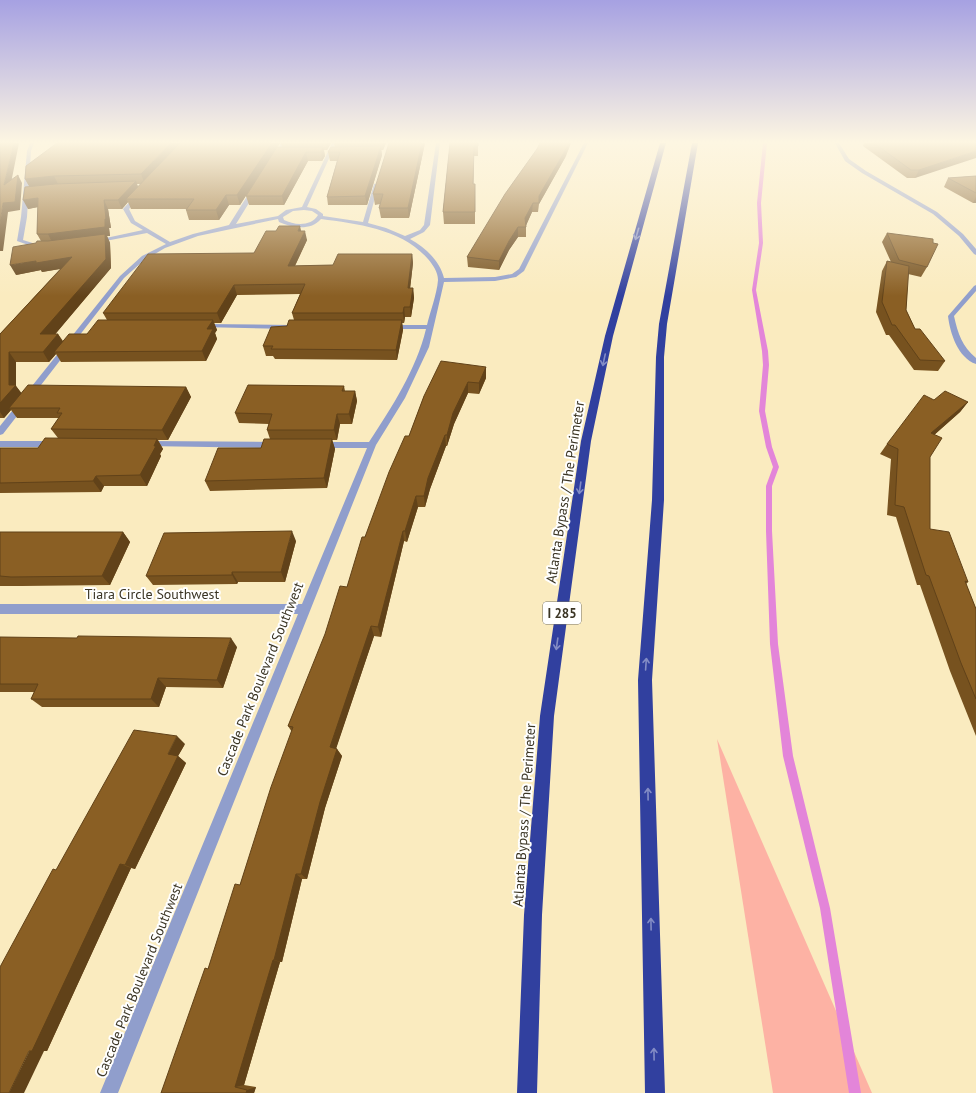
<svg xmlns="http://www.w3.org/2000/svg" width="976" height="1093" font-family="'PT Sans',sans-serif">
	<rect width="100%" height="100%" fill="#faebbf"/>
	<path fill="#fdb2a4" d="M717 739 872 1093H773Z"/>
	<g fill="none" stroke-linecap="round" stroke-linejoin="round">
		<path fill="#e385d9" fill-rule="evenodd" d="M763 143H767L761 203 763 243 756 290 768 351 769 365 765 411 772 447 779 467 772 486V531L778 644 793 756 830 908 861 1093H849L820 908 783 756 770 644 766 531V486L773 467 766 447 759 411 763 365 762 351 752 290 759 243 757 203Z"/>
		<path fill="#909ecc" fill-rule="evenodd" d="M30 143H34L31 151 27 217 23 240 42 246V248L40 249 17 241 21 217 27 151Z
			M281 143H285L275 160H271Z
			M332 143H336L307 207 316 209 323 214V216L363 222 374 184 379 183 368 223 386 228 405 236 420 230 424 225 436 143H440L430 225 424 232 410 239C425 247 440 261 444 278L495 277 512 274 519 269 584 143H588L524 271 516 277 495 281 444 282 429 347 405 398 376 445 118 1093H100L298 614H0V604H302L367 448H320L316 445 320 442H369C392 407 416 370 426 329H390L387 327 390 325H427C430 312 437 294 438 280 438 272 433 265 428 259 402 229 358 224 321 219 311 231 292 228 279 222L278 219 198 236 165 248 143 261 124 278 3 434 0 435V426L120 276 142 256 166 244 147 233 95 243 92 241 143 230 131 223 123 209 136 195 141 196 129 209 135 221 170 242 193 234 229 225 251 190 254 188 257 190 236 224 278 216 286 210 302 207ZM304 210 312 211 318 215C311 227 294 225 284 220L283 217 293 211Z
			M835 143H839L849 159 866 171 937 212 963 234 976 249V255L974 254 959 236 933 214 862 173 845 161Z
			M976 285V291L954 316C958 334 962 346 976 358V364C958 358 950 333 948 316L974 286Z
			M202 324 290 325 293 327 290 329 200 327V325Z
			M0 441H54L58 444 54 447H0Z
			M148 441 276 442 280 445 276 448 145 446 144 444Z"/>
		<path fill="#31409f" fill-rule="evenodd" d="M660 143H666L613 336 591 441 554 716 542 915 537 1093H517L524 915 540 716 581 441 605 336Z
			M692 143H698L667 324 664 357V500L652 680 665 1093H645L638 680 652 500 656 357 659 324Z"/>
	</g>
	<path fill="#77521f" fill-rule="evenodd" d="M280 143 277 147H282L281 143H331L327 150H324L325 156 322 161H308L284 205H249L246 196 268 161 240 205H229L219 220H189L186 210V209H131L128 202 122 209H108L111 228H109L110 236H107L110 243 111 268 55 334H58L63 341 87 334 107 320 103 313 254 253 301 231 307 240 295 266 333 265 412 254 413 263 410 288H413L414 298 411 317H405L404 323H402L403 330 397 360 275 359 273 356H266L263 346 294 320 292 313 300 294 237 295 221 323H214L217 330 215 333 217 339 206 361 61 362 56 354 49 362H16V386L21 393 186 387 191 397 168 440H158L163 449 160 454 161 456 147 486H104L101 492 0 493V448H38L58 438 51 429 59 418H17L11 410 4 418H0V334L60 269 42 272 41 270 16 275 36 243 41 241 37 234 38 207 28 209 29 186 25 179ZM137 184H141L138 187Z
		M334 143H386L383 150H381L382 155 367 205H328L327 197 337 161H330L328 152 335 147Z
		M425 143 409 218H381L379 208 380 204 375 205 373 194Z
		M450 143H478V156H474L473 184 475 195V224H444L443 212Z
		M864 143H976L915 178H907L863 146Z
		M566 156 539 204 538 212H532L526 225V237H518L509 250 499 270 468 267 467 257Z
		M976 176V203H973L944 187 948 178Z
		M887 233 927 267 921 277 908 274 906 310 915 329 945 361 938 371 914 370 889 335H886L876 312 882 271 887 261 891 262 882 242Z
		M486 367V378L479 394 468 393 454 424 447 446H446L430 489 425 507H418L407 542 404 541 381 637 374 636 336 748 342 756 325 808 307 879H302L282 962H280L244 1085 256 1087 254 1093H161L240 885 292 732 288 726 347 587 365 537 409 436 424 396Z
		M344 386 345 391H355L357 401 352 424H340L337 440H332L335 449 327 488 210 491 205 481 261 448 270 439 267 430 269 424 239 423 235 413Z
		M934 400 968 402 960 412 934 435 930 457V529L968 582 966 584 976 609V736L950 671 920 585H917L896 517 887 515 891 459 880 454 887 444Z
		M0 532H123L130 542 110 585 22 586H0Z
		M296 541 285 582H238L237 584 153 585 146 576Z
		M0 637 237 647 223 688 166 687 159 707H42L31 699 34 692H0Z
		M185 744 178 756 186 763 135 869 131 868 47 1051H44L56 870Z"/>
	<path fill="#614219" d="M14 143H19L9 193 4 185Z
		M171 143H183L145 184 141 174Z
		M272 143H280L240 205 237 195Z
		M326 143H331L327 150Z
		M382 143H386L383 150Z
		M422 143H425L409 218 408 208Z
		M569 143H571L566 156 539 204V196Z
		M381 146 382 155 367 205 365 196Z
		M474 146V156L473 195V184Z
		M323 147 325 156 322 161 321 152Z
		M976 151V158L915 178 919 170Z
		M306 152 308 161 284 205 282 196Z
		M18 175 22 183 20 210 8 212 3 251H0V224L3 203Z
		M54 176 59 186 31 189 25 179Z
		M136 181 139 190 126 199 128 202 122 209 118 200Z
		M226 195 229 205 219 220 216 210Z
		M976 197V203H973Z
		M38 198 43 206 28 209 23 200Z
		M104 200 108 209 111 228H109L110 236H107L110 243 111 268 47 344 40 334 106 259 53 244 48 234Z
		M533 203 532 212 525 228V218Z
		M300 226 302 235 298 231Z
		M518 227V237L509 250 499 270V261L509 241Z
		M305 231 307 240 290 276 288 266Z
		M412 254 413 263 409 298 408 288Z
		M72 257 77 266 42 272 41 270 16 275 10 265 36 261Z
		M234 285 237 295 221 323 217 313Z
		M413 288 414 298 411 317 410 307Z
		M404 307 405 317 404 323 403 313Z
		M213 320 217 330 215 333 217 339 206 361 202 351 207 329Z
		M402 320 403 330 397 360 396 350Z
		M58 334 64 344 54 352 56 354 49 362 43 352Z
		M9 352 16 362V386L23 395 9 408 11 410 4 418 0 412V403L9 385Z
		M486 367V378L479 394V383Z
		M468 382V393L454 424 447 446V435L453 413Z
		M186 387 191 397 168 440 162 430Z
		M355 391 357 401 352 424 349 414Z
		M968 402 960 412 924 444 931 433Z
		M337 414 340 424 337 440 334 430Z
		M445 435 446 446 430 489 425 507 424 496 428 478Z
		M157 439 163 449 160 454 161 456 147 486 140 475Z
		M332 439 335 449 327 488 324 478Z
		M96 476 104 486 101 492 93 481Z
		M416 496 418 507 407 542 405 531Z
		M292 531 296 541 285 582 281 572Z
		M403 531 404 541 381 637 378 627Z
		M123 532 130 542 110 585 102 576Z
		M232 572 238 582 237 584 232 575Z
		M371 626 374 636 334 755 330 747Z
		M231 638 237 647 223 688 217 680Z
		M158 678 166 687 159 707 151 699Z
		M177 736 185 744 178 756 186 763 135 869 125 865 168 754Z
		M337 749 342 756 325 808 307 879 301 874 320 802Z
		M120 864 131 868 47 1051H44L24 1093H9Z
		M296 874 302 879 282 962 274 960Z
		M273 960 280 962 244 1085 235 1087Z
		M256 1087 254 1093H246L247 1090Z"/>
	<path fill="#8a5f24" stroke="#614219" d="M0 143H14L4 185 18 175 15 202 3 203 0 224Z
		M57 143H171L141 174 54 176 25 179 26 166Z
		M180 143H272L237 195H226L216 210H186L194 199H126Z
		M389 143H422L408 208H379L383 194H373Z
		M450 143H478V146H474L473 184H475V212H443Z
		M540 143H569L567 147 539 196V203H533L525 218 526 227H518L509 241 499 261 467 257 505 194 537 149Z
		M874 143H976V151L919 170H911Z
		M381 146 365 196 327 197 340 152H328L331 147Z
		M277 147H323L321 152H306L282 196H246Z
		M976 176V193L948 178Z
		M136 181 118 200H104L106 219H105V227L48 234H37L38 198 23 200 25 187 55 184Z
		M279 226H300L298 231H305L288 266 333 265 338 254H412L408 288H413L410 307H404L403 313H292L305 284 234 285 217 313H103L148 254 254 253 266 231H276Z
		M887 233 933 239V243L938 244 927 267 899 260Z
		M105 234 106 259 40 334H58L43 352H9V385H16L0 403V334L72 257 36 263V261L10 265 13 247 36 243 37 241H48Z
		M887 261 909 266 906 310 915 329H920L945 361 920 360 895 325H892L882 302Z
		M98 320H213L207 329H213L202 351 54 352 69 334H87Z
		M289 320H402L396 350 271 349 273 346H263L271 327 287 326Z
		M441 361 486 367 479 383 468 382 453 413 447 435H445L428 478 424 496H416L405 531H403L378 627 371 626 330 747 337 749 320 802 301 874H296L274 960H273L235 1087 247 1090 246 1093H161L205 968 208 969 235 884 240 885 271 787 293 727 288 726 325 634 340 586 347 587 362 537H365L389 472 405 436H409L424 396Z
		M28 385 186 387 162 430 51 429 62 413H57L60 408H9Z
		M248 385 344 386 342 391H355L349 414H337L334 430H267L272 414 235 413Z
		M945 391 968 402 931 433 942 438 930 457V529L949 532 968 582 965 581 976 609V699L961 663 929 576 926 575 904 507 895 505 898 449 887 444 924 395 934 400Z
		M45 438 157 439 154 446H156L140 475 96 476 93 481 0 483V448H38Z
		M264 439H332L324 478 205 481 218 448H261Z
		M292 531 281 572H232V575L146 576 164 533Z
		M0 532H123L102 576 11 577 0 576Z
		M78 636 231 638 217 680 158 678 151 699H31L38 684H0V637L77 638Z
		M134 730 177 736 168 754 178 756 125 865 120 864 32 1051H29L9 1093H0V967L53 869 56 870Z"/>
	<defs><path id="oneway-shaft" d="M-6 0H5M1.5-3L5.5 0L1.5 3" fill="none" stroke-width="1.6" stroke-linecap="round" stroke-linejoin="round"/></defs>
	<g stroke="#838cc5">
		<use href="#oneway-shaft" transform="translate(637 234) rotate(106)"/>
		<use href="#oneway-shaft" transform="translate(604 360) rotate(102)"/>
		<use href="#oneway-shaft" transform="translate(580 488) rotate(98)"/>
		<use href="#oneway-shaft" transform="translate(557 644) rotate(98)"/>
		<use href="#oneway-shaft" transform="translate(646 664) rotate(-86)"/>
		<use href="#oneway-shaft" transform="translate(648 794) rotate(-91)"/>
		<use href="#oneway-shaft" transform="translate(651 924) rotate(-91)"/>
		<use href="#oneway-shaft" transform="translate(654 1054) rotate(-91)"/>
	</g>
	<linearGradient id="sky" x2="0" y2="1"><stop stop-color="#a6a1e2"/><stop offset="0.48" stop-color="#fdf6e2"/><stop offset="1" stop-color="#fdf6e2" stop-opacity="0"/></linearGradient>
	<rect width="976" height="296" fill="url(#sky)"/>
	<g text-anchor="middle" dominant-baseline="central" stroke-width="4" stroke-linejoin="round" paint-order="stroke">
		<rect fill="#fff" stroke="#767266" stroke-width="1" x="543" y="602" width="38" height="22" rx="3"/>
		<g font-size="13" font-weight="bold" fill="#3b3524">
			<text x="562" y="613">I 285</text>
		</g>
		<g font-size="14" fill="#3b3524" stroke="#fff">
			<text transform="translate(565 492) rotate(-81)">Atlanta Bypass / The Perimeter</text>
			<text x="152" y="594">Tiara Circle Southwest</text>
			<text transform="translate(260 679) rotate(-68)">Cascade Park Boulevard Southwest</text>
			<text transform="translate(524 815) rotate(-86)">Atlanta Bypass / The Perimeter</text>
			<text transform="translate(139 980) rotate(-68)">Cascade Park Boulevard Southwest</text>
		</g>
	</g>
</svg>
